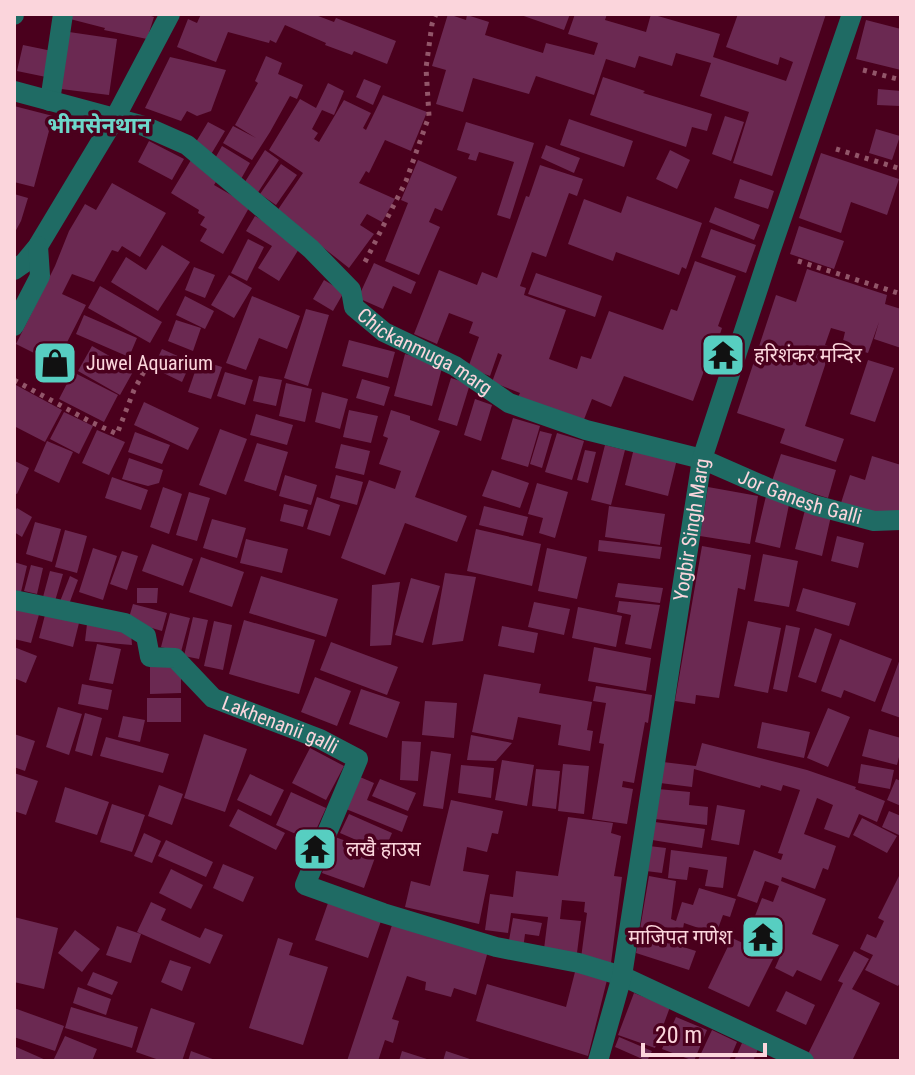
<svg xmlns="http://www.w3.org/2000/svg" width="915" height="1075" font-family="'Roboto Condensed','Noto Sans Devanagari',sans-serif">
	<rect width="100%" height="100%" fill="#4a001d"/>
	<path fill="#6b2952" d="M71 14H145L154 17 147 39 104 30 105 28 70 19Z
		M201 14H313L334 22 336 18 396 41 387 64 354 51 352 55 325 45 326 43 285 25 276 43 270 40 269 43 228 32 216 62 177 47 188 19 197 23Z
		M448 14 466 20 467 15 489 22 485 35 543 53 546 43 594 55 598 43 568 34 575 14H607L605 20 646 32 651 14 720 34 713 57 786 81 793 62 780 57 778 65 726 47 738 14H826L772 176 733 163 749 112 700 96 711 63 676 53 672 66 639 56 635 68 606 59 594 95 536 76 529 94 473 78 463 112 436 104 446 70 432 66Z
		M518 14H570L564 30Z
		M866 20 901 29V70L856 59Z
		M69 32 117 39 109 95 61 89Z
		M23 45 52 51 46 77 17 71Z
		M266 56 282 63 278 74 303 85 297 99 290 96 270 132 252 160 223 143 233 126 256 138 235 125 258 83 255 81Z
		M170 57 226 70 211 111 197 116 187 111 181 121 145 108Z
		M603 77 645 91 643 93 712 114 707 131 692 127 686 147 590 115Z
		M364 79 381 86 373 105 356 97Z
		M328 83 344 91 334 115 322 110 312 129 318 133 314 139 319 142 344 100 371 113 363 128 366 130 383 95 427 112 411 151 385 140 369 173 366 171 359 183 395 199 382 222 367 214 360 225 374 234 349 268 277 211 303 173 269 150 300 99 316 108Z
		M878 89 901 91 900 106 877 105Z
		M14 106 53 116 34 187 14 182Z
		M725 116 744 122 731 161 712 154Z
		M569 119 633 141 624 167 560 145Z
		M208 122 225 131 210 156 193 147Z
		M466 122 534 143 510 219 497 215 514 162 479 152 476 161 468 159 470 154 457 150Z
		M876 129 900 136 892 160 869 153Z
		M149 141 184 159 172 180 138 162Z
		M546 145 580 158 574 173 541 158Z
		M222 146 250 163 241 179 213 162Z
		M265 150 279 160 257 194 243 185Z
		M670 150 690 160 677 189 656 179Z
		M821 153 899 179 887 215 851 202 841 233 799 218Z
		M191 160 219 177 214 185 250 206 223 254 200 241 207 229 200 225 205 217 198 213 199 210 171 193Z
		M418 160 457 177 442 211 435 208 429 222 440 227 419 275 385 261 408 203 401 200Z
		M281 164 297 175 276 205 260 194Z
		M540 165 583 179 577 196 569 193 546 257 532 252 520 286 526 288 524 295 566 310 549 359 577 369 581 356 591 359 609 311 663 330 671 309 677 311 695 261 736 276 718 326 722 328 715 349H712L693 401 624 376 611 407 592 399 583 422 518 397 520 393 492 382 502 355 498 353 490 376 468 368 479 337 469 333 473 322 449 313 437 344 414 334 439 270 477 285 482 272 497 278 526 196 529 197Z
		M740 179 774 191 768 209 734 198Z
		M112 183 166 213 140 257 122 246 118 252 112 250 94 282 72 274 62 294 86 305 56 364 16 344 55 266 69 231 85 204 96 210Z
		M14 194 28 198 21 221 14 234Z
		M627 196 702 223 686 269 682 267 679 275 616 252 613 261 568 244 584 199 621 213Z
		M715 207 760 225 754 240 709 222Z
		M255 216 302 244 279 281 258 268 272 246 246 231Z
		M799 226 844 241 834 269 790 254Z
		M711 229 756 245 746 273 701 257Z
		M248 239 264 247 247 281 231 273Z
		M162 245 190 262 158 311 111 282 126 257 146 270Z
		M374 263 416 282 411 294 393 286 383 309 358 298Z
		M194 267 215 275 205 298 185 290Z
		M807 269 887 295 885 304 901 309V348L874 339 879 322 868 353 842 345 845 332 831 328 825 345 831 347 805 426 844 439 836 462 780 443 785 429 737 413 776 295 796 302Z
		M536 273 602 296 595 317 528 294Z
		M229 275 252 288 234 318 211 305Z
		M324 280 344 292 333 311 313 299Z
		M100 286 162 322 150 343 88 308Z
		M185 296 214 311 205 329 176 315Z
		M252 296 300 316 287 349 259 338 246 370 226 363Z
		M306 309 329 315 308 386 284 378Z
		M84 315 137 338 129 357 76 334Z
		M176 320 201 328 193 351 168 341Z
		M349 340 395 352 388 378 342 366Z
		M92 346 134 370 120 395 78 371Z
		M162 349 191 362 182 382 153 368Z
		M405 354 443 364 432 406 394 396Z
		M199 360 222 367 211 399 188 392Z
		M868 360 894 368 875 422 850 414Z
		M73 372 118 395 104 422 59 399Z
		M225 372 253 380 245 405 217 396Z
		M259 376 282 380 276 406 253 401Z
		M451 378 470 384 457 426 438 420Z
		M362 379 390 387 384 406 356 398Z
		M286 383 312 389 305 422 279 416Z
		M14 384 62 410 45 442 14 426Z
		M322 392 348 399 340 429 315 422Z
		M475 399 492 405 481 441 464 435Z
		M144 402 199 428 188 450 134 425Z
		M349 410 378 416 371 443 343 437Z
		M391 410 410 416V420L413 421 440 431 415 497 467 516 457 542 405 523 385 575 341 558 369 480 395 489 401 471 379 464 388 438 383 436Z
		M64 412 93 426 79 454 50 439Z
		M256 414 293 425 287 445 250 435Z
		M513 418 540 426 528 467 501 459Z
		M220 429 247 439 226 495 199 485Z
		M97 430 125 442 109 475 82 463Z
		M540 431 552 434 542 468 530 464Z
		M135 432 170 445 162 464 128 452Z
		M557 433 584 441 572 480 545 472Z
		M47 441 73 452 59 483 34 471Z
		M257 443 288 452 276 491 244 481Z
		M341 444 370 451 364 475 335 468Z
		M605 445 625 450 611 505 591 500Z
		M634 448 677 459 668 496 625 485Z
		M585 450 596 452 588 483 577 480Z
		M781 454 836 470 828 498 772 481Z
		M872 456 901 465V511L869 515 840 506 850 475 865 480Z
		M129 458 163 470 159 483 148 486 122 479Z
		M15 461 29 468 17 494 14 493Z
		M492 470 529 483 520 508 482 496Z
		M285 475 317 485 311 505 279 496Z
		M336 475 363 482 357 505 330 498Z
		M112 477 148 490 141 510 105 498Z
		M537 483 568 492 555 538 539 533 543 518 528 514Z
		M163 487 182 494 169 534 150 527Z
		M708 487 758 496 750 544 700 536Z
		M189 492 210 498 197 541 176 535Z
		M766 496 790 500 780 548 755 542Z
		M317 497 340 505 330 536 307 529Z
		M284 504 308 510 303 527 280 521Z
		M484 506 528 517 523 536 479 525Z
		M609 506 665 514 660 545 605 537Z
		M17 508 32 517 22 537 14 532V513Z
		M805 510 831 516 822 556 795 549Z
		M212 519 246 528 237 558 203 548Z
		M35 522 61 529 52 562 26 554Z
		M476 529 541 544 532 586 467 571Z
		M65 530 87 536 77 573 55 567Z
		M837 536 864 543 858 568 831 561Z
		M246 539 288 549 282 573 240 563Z
		M599 540 662 547 660 559 598 551Z
		M152 544 193 559 183 586 142 571Z
		M702 546 751 555 745 590 738 588 719 698 696 695 695 704 675 701Z
		M93 548 117 556 103 600 79 592Z
		M547 548 587 557 577 599 538 591Z
		M122 551 138 556 127 590 110 584Z
		M763 554 798 561 789 607 754 601Z
		M201 557 244 572 232 607 189 592Z
		M14 562 27 566 21 592 14 590Z
		M31 565 43 568 37 594 24 591Z
		M50 571 63 574 55 601 43 597Z
		M445 573 476 577 463 641 432 645Z
		M70 576 78 580 68 607 59 604Z
		M261 576 338 599 326 637 249 613Z
		M411 578 440 586 423 643 395 635Z
		M400 582 391 645 370 646 372 585Z
		M618 583 663 588 660 603 615 597Z
		M137 588H158L157 603H137Z
		M803 588 856 603 849 626 796 611Z
		M619 601 660 605 651 649 625 644 631 615 617 612Z
		M534 602 570 609 564 635 528 627Z
		M14 604 40 611 31 643 14 639Z
		M133 604 167 613 162 631 128 621Z
		M578 607 622 616 616 647 572 638Z
		M46 611 80 619 73 647 39 638Z
		M170 613 190 618 181 652 161 647Z
		M193 617 208 620 199 659 184 656Z
		M244 620 315 640 299 694 229 674Z
		M214 621 232 625 223 670 204 666Z
		M748 621 781 628 768 693 734 686Z
		M87 624 131 632 132 645 85 641Z
		M786 625 800 628 787 692 773 689Z
		M502 626 538 633 534 653 498 646Z
		M815 628 832 634 816 683 798 677Z
		M840 639 892 659 875 702 844 690 841 698 821 691Z
		M331 642 398 667 387 695 320 670Z
		M97 644 121 649 113 684 89 680Z
		M14 647 37 656 26 683 14 678Z
		M594 647 651 658 646 691 588 681Z
		M901 656V718L881 711Z
		M150 666H181V693L150 694Z
		M484 674 541 684 539 693 592 702 587 730 593 731 590 751 558 745 561 725 518 717 513 740 472 732Z
		M315 677 351 691 337 726 301 712Z
		M82 684 112 690 108 710 78 704Z
		M596 686 652 695 648 723 645 722 634 783 623 781 622 787 633 789 627 824 592 819 604 744 599 743 606 703 593 701Z
		M361 689 400 702 387 738 349 724Z
		M147 698H181V722H147Z
		M425 701 457 703 454 738 422 735Z
		M58 707 82 714 69 755 46 747Z
		M828 708 850 717 828 767 807 758Z
		M85 713 102 718 92 756 75 751Z
		M123 716 145 720 140 742 118 737Z
		M762 722 810 732 804 758 757 748Z
		M869 729 901 738V749L897 765 862 756Z
		M14 734 35 741 25 771 14 767Z
		M204 734 247 749 225 812 184 798Z
		M471 735 512 743 496 761 467 760Z
		M106 737 169 754 163 773 100 756Z
		M402 741 421 742 418 781 400 780Z
		M702 743 807 770 856 787 855 789 885 801 877 822 859 814 849 838 824 829 833 805 817 798 804 834 836 846 828 870 823 868 815 889 782 877 781 881 826 899 812 934 839 945 821 981 797 970 793 977 775 968 782 952 759 941 766 926 753 921 762 898 773 902 779 886 765 881 757 903 737 896 754 850 781 860 783 854 778 853 800 790 783 785 781 791 761 785 760 788 694 769 692 787 660 783 663 762 696 766Z
		M310 748 344 766 326 800 292 783Z
		M431 751 451 754 443 809 423 806Z
		M502 760 534 765 527 806 495 800Z
		M563 764 589 766 584 814 558 811Z
		M861 764 894 770 890 789 858 783Z
		M461 765 494 768 491 798 458 793Z
		M536 769 560 771 556 809 532 806Z
		M14 773 38 781 26 815 14 811Z
		M250 774 284 790 271 816 237 800Z
		M360 777 374 783 367 800 408 816 402 832 346 809Z
		M380 779 416 793 408 811 372 796Z
		M896 779 901 781V806L887 800Z
		M159 785 183 794 172 825 148 816Z
		M65 787 109 802 97 835 55 822Z
		M658 789 690 792 689 805 708 807 707 825 655 819Z
		M291 792 326 808 311 841 276 825Z
		M451 800 503 811 498 834 492 833 487 852 467 847 463 871 489 875 479 924 405 907 411 881 430 886Z
		M112 804 145 815 132 852 100 842Z
		M717 805 745 810 739 845 711 840Z
		M238 809 285 833 276 850 229 826Z
		M889 811 901 816V836L882 827Z
		M349 814 392 833 384 852 340 833Z
		M568 817 613 823 611 833 621 836 614 876 622 877 611 963 581 958 587 913 584 912 585 902 562 900 560 919 581 921 577 953 544 949 548 917 511 913 508 933 485 930 490 894 513 897 516 871 558 876Z
		M862 818 897 836 887 853 853 835Z
		M655 822 705 829 702 848 652 840Z
		M144 833 161 841 152 863 134 856Z
		M335 837 377 852 364 888 322 873Z
		M166 840 213 862 206 877 158 856Z
		M649 846 666 848 662 873 646 871Z
		M671 850 727 857 723 888 705 886 708 870 689 867 687 880 668 878Z
		M223 864 254 877 243 902 213 888Z
		M171 869 203 885 191 909 159 893Z
		M901 872V981L898 986 865 970 873 955 860 949 867 934 876 938 884 921 878 918Z
		M649 876 676 881 671 919 676 921 682 902 693 905 699 888 736 899 730 917 723 915 716 934 684 923 680 946 696 951 689 970 636 953Z
		M151 902 166 909 161 920 200 938 205 928 223 935 210 964 137 932Z
		M328 903 381 921 368 958 315 940Z
		M14 917 58 928 44 989 14 982Z
		M513 918 542 923 539 936 525 934 523 949 508 946Z
		M393 922 488 951 476 995 454 988 451 997 425 990 426 982 407 976 392 1019 399 1021 393 1043 385 1040 378 1061H347Z
		M117 926 141 934 131 963 106 955Z
		M75 930 100 949 82 972 58 953Z
		M278 938 293 943 289 955 328 967 303 1045 249 1028Z
		M732 938 774 957 749 1007 708 988Z
		M854 951 869 959 852 989 880 1003 852 1061H819L807 1056 843 983 838 981Z
		M170 960 191 967 182 991 161 982Z
		M576 968 608 976 588 1056 476 1021 487 984 566 1007Z
		M93 972 118 982 112 995 87 985Z
		M78 987 111 999 106 1015 73 1003Z
		M786 991 815 1005 806 1025 776 1011Z
		M634 993 670 1007 655 1048 618 1035Z
		M71 1007 138 1027 132 1048 65 1028Z
		M14 1008 64 1026 55 1051 14 1037Z
		M151 1008 195 1023 182 1061H162L136 1052Z
		M676 1017 707 1030 694 1061 662 1049Z
		M712 1030 737 1042 729 1061 698 1060Z
		M65 1036 97 1049 92 1061H53Z
		M619 1037 652 1051 647 1061 615 1047Z
		M742 1043 758 1049 753 1061H734Z
		M14 1046 48 1061H14Z
		M191 1051 218 1061H188Z
		M402 1051 430 1060V1061H399Z
		M446 1051 473 1060V1061H443Z"/>
	<g fill="none" stroke-linecap="round" stroke-linejoin="round">
		<path stroke="#92566a" stroke-width="5" stroke-dasharray="4 6" stroke-linecap="butt" d="M863 70 901 80
			M836 149 901 169
			M798 261 901 294
			M365 262 406 181 429 116 426 68 432 24 436 14
			M14 380 91 422 117 434 134 390 147 366"/>
		<path stroke="#1f6b64" stroke-width="20" d="M14 15V14
			M50 101 63 14"/>
		<g stroke="#1f6b64" stroke-width="20">
			<path id="s1" d="M14 91 144 126 187 145 311 249 351 290 354 307 384 332 455 366 509 403 586 430 702 459 766 487 814 505 874 521 901 520"/>
			<path d="M14 270 24 263 38 246 115 118 170 14"/>
			<path d="M14 326 40 276 38 246"/>
			<path id="s2" d="M14 600 125 623 146 636 150 657 175 658 213 698 320 739 358 759 305 885 383 913 496 947 579 963 622 976 804 1061"/>
			<path id="s3" d="M598 1061 622 976 702 459 770 252 852 14"/>
		</g>
	</g>
	<defs>
		<g id="temple-square" transform="scale(2.3)"><rect x="-9" y="-9" width="18" height="18" rx="4" fill="#57cec1" stroke="#4a001d"/><path d="M0-6L5-2H3V0L6.5 2.5H4V6H1.5V3h-3V6H-4V2.5H-6.5L-3 0V-2H-5Z" fill="#111"/></g>
		<g id="shop-square" transform="scale(2.3)"><rect x="-9" y="-9" width="18" height="18" rx="4" fill="#57cec1" stroke="#4a001d"/><path d="M-5-2.5h2.3a2.7 3.5 0 0 1 5.4 0H5L5.5 6h-11ZM-1.5-2.5h3a1.5 2.3 0 0 0-3 0Z" fill="#111"/></g>
	</defs>
	<g fill-rule="evenodd">
		<use href="#temple-square" x="723" y="355"/>
		<use href="#shop-square" x="55" y="363"/>
		<use href="#temple-square" x="315" y="849"/>
		<use href="#temple-square" x="763" y="937"/>
	</g>
	<g text-anchor="middle" dominant-baseline="central" stroke-width="7" stroke-linejoin="round" paint-order="stroke">
		<g font-size="20" fill="#fbd5dc" stroke="#4a001d">
			<text stroke="none"><textPath href="#s1" startOffset="502">Chickanmuga marg</textPath></text>
			<text stroke="none"><textPath href="#s1" startOffset="908">Jor Ganesh Galli</textPath></text>
			<text stroke="none"><textPath href="#s3" startOffset="540">Yogbir Singh Marg</textPath></text>
			<text stroke="none"><textPath href="#s2" startOffset="312">Lakhenanii galli</textPath></text>
		</g>
		<g font-size="20" fill="#fbd5dc" stroke="#4a001d" text-anchor="start">
			<text x="754" y="355">हरिशंकर मन्दिर</text>
			<text x="86" y="363">Juwel Aquarium</text>
			<text x="346" y="849">लखै हाउस</text>
			<text x="732" y="937" text-anchor="end">माजिपत गणेश</text>
		</g>
		<g font-size="22" font-weight="bold" fill="#6dd7ca" stroke="#4a001d">
			<text x="99" y="125">भीमसेनथान</text>
		</g>
	</g>
	<rect width="915" height="1075" fill="none" stroke="#fbd5dc" stroke-width="32"/>
	<path d="M643 1043v12h122v-12" fill="none" stroke="#fbd5dc" stroke-width="4"/>
	<text x="655" y="1043" font-size="24" fill="#fbd5dc" stroke="#4a001d" stroke-width="6" paint-order="stroke">20 m</text>
</svg>
